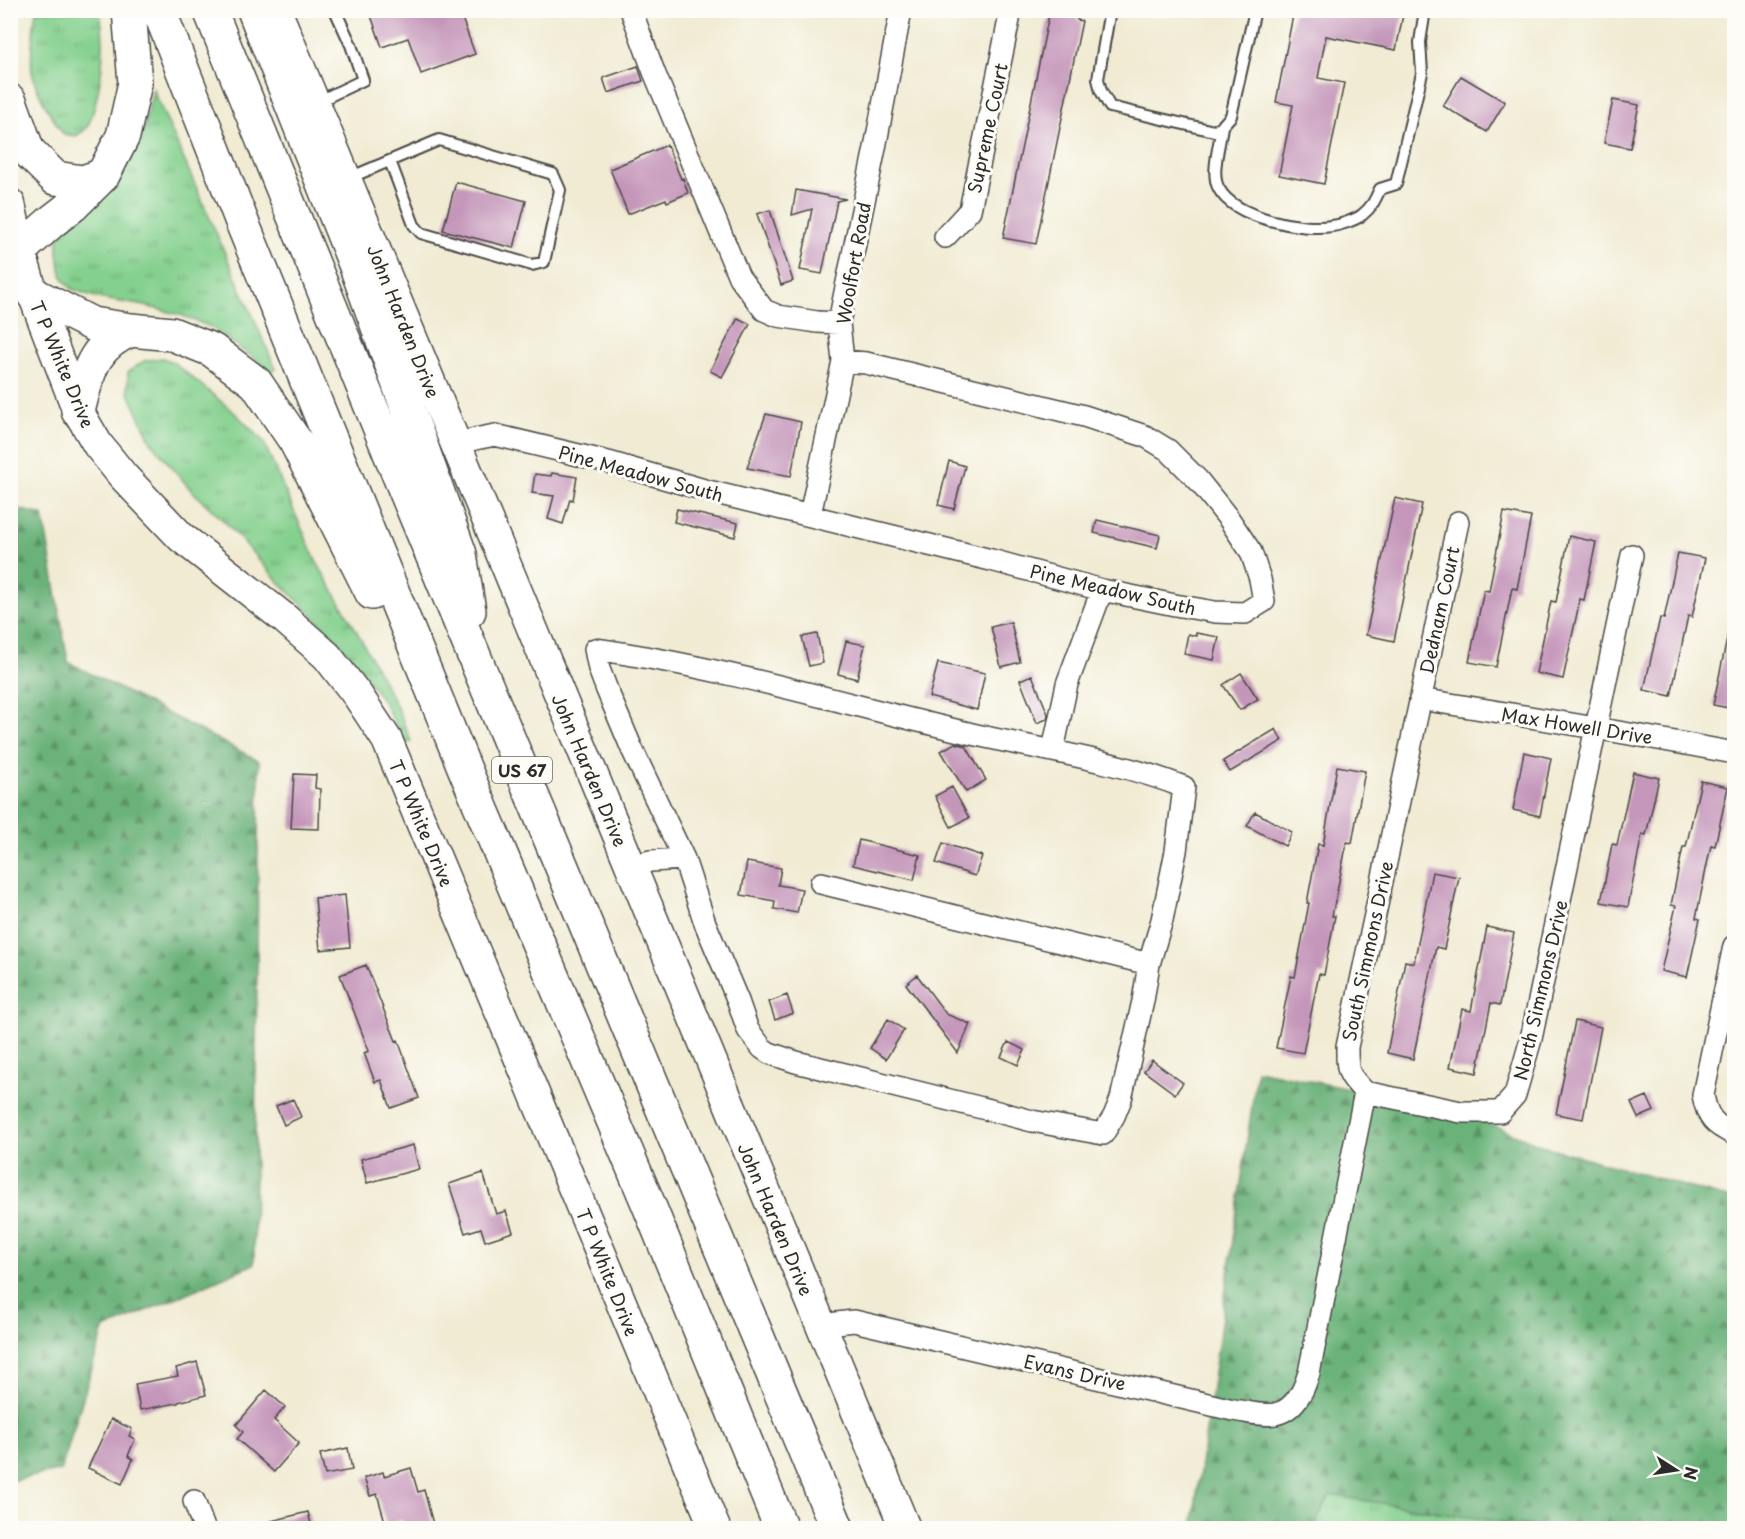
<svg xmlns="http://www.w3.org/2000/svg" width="1745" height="1539" font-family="'Playpen Sans',sans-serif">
	<defs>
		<pattern id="grass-tufts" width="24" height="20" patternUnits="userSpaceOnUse" patternTransform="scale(1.5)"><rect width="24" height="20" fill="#84d08e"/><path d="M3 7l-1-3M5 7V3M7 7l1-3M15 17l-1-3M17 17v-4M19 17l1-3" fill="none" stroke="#6ca974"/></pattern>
		<pattern id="forest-firs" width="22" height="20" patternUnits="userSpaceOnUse" patternTransform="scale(1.5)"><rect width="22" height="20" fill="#6bb279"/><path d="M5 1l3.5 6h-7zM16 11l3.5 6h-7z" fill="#589163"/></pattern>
	</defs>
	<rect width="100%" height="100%" fill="#fdfcf7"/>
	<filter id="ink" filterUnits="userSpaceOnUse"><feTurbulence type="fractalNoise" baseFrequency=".0167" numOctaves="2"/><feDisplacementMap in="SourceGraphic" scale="12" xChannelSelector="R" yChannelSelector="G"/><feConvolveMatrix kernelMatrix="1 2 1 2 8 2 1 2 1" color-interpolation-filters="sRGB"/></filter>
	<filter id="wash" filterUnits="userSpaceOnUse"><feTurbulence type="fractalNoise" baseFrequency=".008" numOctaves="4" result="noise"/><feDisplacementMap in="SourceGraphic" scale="24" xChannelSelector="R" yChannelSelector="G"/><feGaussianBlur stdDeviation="1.35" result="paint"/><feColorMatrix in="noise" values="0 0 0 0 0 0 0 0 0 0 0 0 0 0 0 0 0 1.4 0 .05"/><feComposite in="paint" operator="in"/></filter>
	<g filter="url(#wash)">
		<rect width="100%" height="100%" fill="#f1ebd3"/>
		<path fill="url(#grass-tufts)" stroke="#587e5c" stroke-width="1.5" d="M36 11H100C106 43 103 73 95 105 93 112 91 121 87 127 85 131 79 134 76 136L63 134C53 119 37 93 33 76 29 63 34 25 36 11Z
			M153 89 276 369 271 371 212 328 181 315 145 306 98 298 72 289 64 280 60 269 58 253V238L64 231 105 196 125 170 141 141Z
			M162 358 173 362 235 413 263 441 316 561 355 628 397 707 411 741 406 743 381 698 340 643 278 581 226 523 190 489 151 442 128 391V372L144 361Z
			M1330 1495 1540 1528H1313Z"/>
		<path fill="url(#forest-firs)" stroke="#4b6e52" stroke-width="1.5" d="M10 507 43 515 68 662 259 761 254 1264 104 1329 61 1470 11 1481Z
			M1257 1070 1461 1112 1543 1146 1734 1200V1528H1540L1330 1495 1313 1528H1192Z"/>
		<g id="blocks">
			<path fill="#c496ba" d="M369 10H459L475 54 421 74 408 38 382 47Z
				M1050 10H1079L1077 20 1082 21 1036 244 1003 238Z
				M1294 10H1404L1396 50 1326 36 1318 78 1344 83 1324 184 1279 175 1293 105 1276 102Z
				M638 66 643 81 608 93 603 78Z
				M1461 76 1505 102 1487 132 1443 106Z
				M1613 100 1639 105 1630 148 1604 143Z
				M667 145 681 179 683 178 688 193 667 202 666 199 628 214 610 169Z
				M456 182 526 201 514 248 443 230Z
				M796 190 846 199 837 201 822 274 800 270 812 209 792 215Z
				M770 210 793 281 781 285 757 214Z
				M738 318 750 324 722 377 710 371Z
				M766 414 801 422 791 476 747 468Z
				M949 461 965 466 954 509 938 505Z
				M552 473 577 477 573 500 570 499 563 524 548 519 554 496 532 493 535 474 551 476Z
				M1395 498 1422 504 1394 641 1366 635Z
				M677 509 738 523 735 537 674 522Z
				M1504 512 1531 517 1517 589 1512 588 1496 667 1469 662 1484 590 1489 591Z
				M1097 520 1160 535 1157 548 1094 533Z
				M1569 536 1596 542 1584 600 1580 599 1563 679 1536 673 1551 601 1556 602Z
				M1678 553 1705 558 1692 617 1688 616 1671 696 1644 690 1660 618 1664 619Z
				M1011 622 1020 662 1001 667 991 627Z
				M1196 633 1219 637 1214 660 1184 654 1188 634 1196 636Z
				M817 634 823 663 809 666 802 637Z
				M1728 634 1734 635V709L1713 705Z
				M846 641 865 645 857 679 838 674Z
				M938 663 985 673 977 710 929 697Z
				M1241 673 1258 699 1240 710 1223 685Z
				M1032 675 1048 714 1047 719 1037 723 1020 680Z
				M1276 729 1282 741 1230 772 1223 761Z
				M955 743 966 746 986 780 966 792 941 751Z
				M1524 752 1551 758 1540 816 1513 810Z
				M1337 766 1365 771 1352 843 1347 842 1332 916H1335L1324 975 1319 974 1303 1053 1276 1048 1291 976 1295 977 1309 903H1307L1318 844 1323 845Z
				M1633 772 1659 778 1646 835 1642 834 1628 907 1601 902 1612 844 1617 845Z
				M294 774 316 775 315 788 320 789 319 829 291 828Z
				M1701 781 1728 787 1715 846 1711 845 1696 918 1700 919 1687 977 1661 971 1676 906 1671 905 1683 847H1686Z
				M952 787 969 818 951 827 935 796Z
				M1255 812 1292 832 1285 846 1247 826Z
				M859 840 920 855 914 880 853 865Z
				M943 843 982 856 975 876 936 863Z
				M747 862 781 868 778 885 802 889 797 913 774 909 775 901 741 895Z
				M1432 872 1459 877 1444 949 1436 947 1413 1059 1387 1053 1405 961 1414 963Z
				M345 895 350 947 320 950 315 898Z
				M1487 927 1514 933 1500 1005 1491 1003 1477 1073 1450 1067 1462 1009 1471 1011Z
				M366 965 396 1041 398 1040 419 1098 391 1108 381 1080 375 1082 364 1053 369 1051 340 975Z
				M917 975 946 1014 970 1024 958 1053 906 984Z
				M787 995 793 1013 775 1020 769 1002Z
				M888 1019 904 1030 886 1059 870 1048Z
				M1575 1021 1601 1027 1583 1119 1556 1114Z
				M1008 1042 1025 1050 1018 1065 1001 1057Z
				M1152 1060 1183 1083 1175 1094 1144 1071Z
				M1647 1096 1654 1111 1638 1118 1631 1103Z
				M293 1099 301 1117 284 1125 276 1106Z
				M413 1145 419 1169 367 1183 361 1159Z
				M483 1173 496 1214 506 1211 513 1232 485 1241 481 1228 465 1233 449 1184Z
				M197 1362 206 1395 178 1402V1403L140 1410 135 1384 178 1376 176 1368Z
				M266 1390 285 1407 274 1420 299 1443 274 1472 237 1439 243 1432 236 1425Z
				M111 1419 132 1429 129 1436 135 1439 128 1456 133 1459 122 1484 88 1468Z
				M348 1448 352 1470 325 1475 320 1454Z
				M411 1468 418 1492 424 1490 434 1528H404L402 1520 386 1525 377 1494 370 1496 364 1478 383 1472 384 1476Z
				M308 1512 312 1528H264L263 1523Z"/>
		</g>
	</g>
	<g filter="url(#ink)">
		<use href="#blocks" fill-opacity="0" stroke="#494844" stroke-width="1.5"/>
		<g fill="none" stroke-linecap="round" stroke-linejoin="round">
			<g stroke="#494844" stroke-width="14">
				<path id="lane" d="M1110 10 1098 79 1101 91 1110 107 1214 131 1222 126 1231 116 1255 10
					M317 102 363 80 351 45 335 10
					M1222 126C1220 144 1210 174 1219 189 1235 218 1302 231 1332 226 1341 225 1355 220 1362 215 1372 207 1375 200 1380 189L1396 184 1422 73 1420 42 1425 10
					M349 178 439 140 553 174 560 190 544 262 532 265 421 233 414 225 390 161"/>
			</g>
			<g stroke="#494844" stroke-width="24">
				<path id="street" d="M631 10 654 72 739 277 764 310 778 316 817 322 839 323
					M945 237 970 210 1011 10
					M455 445 475 439 495 435 612 463 708 491 991 560 1102 590 1175 605 1215 612 1245 613 1264 601 1260 579 1251 552 1229 519 1198 480 1168 450 1145 436 1084 416 866 363 843 361
					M810 515 843 361 839 323 843 302 875 148 901 10
					M595 649C722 667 844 704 968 733 1040 750 1115 760 1184 787L1176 851 1162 920 1149 964 1143 1001 1121 1099 1114 1116 1103 1134 1032 1121 990 1110 796 1062 769 1053 762 1048 748 1030 738 1001 705 923 684 859 632 749 607 690 599 669Z
					M1420 699C1525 716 1630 733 1734 753
					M1053 750 1067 684 1102 590
					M630 867 650 861 684 859
					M821 883 1149 964
					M1734 946 1703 1095C1707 1118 1714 1125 1734 1134
					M1365 1092 1461 1112H1500L1515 1095 1531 1039 1632 555
					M1365 1092C1347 1074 1347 1072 1347 1047L1458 522
					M820 1325 854 1321 1233 1410C1260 1414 1282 1423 1299 1396 1304 1390 1306 1381 1309 1373L1365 1092
					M194 1501 204 1528"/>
			</g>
			<g stroke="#494844" stroke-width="33">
				<path id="secondary" d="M276 10 905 1528
					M10 204 20 250 33 294 78 411 98 445 123 476 181 537 284 618 327 656 358 696 387 740 715 1528"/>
			</g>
			<g stroke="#494844" stroke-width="36">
				<path id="highway" d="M159 10 244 227 466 772 648 1203 781 1528
					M210 10 398 473 837 1528
					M254 10 357 269 423 451 460 554 469 611
					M10 101 28 151 55 178 83 182 103 175
					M20 250 51 222 73 205 103 175 123 136 135 83 129 10
					M33 294 92 324 131 330 172 334 212 350 256 383 296 442 372 593
					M78 411C88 374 91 346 131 330"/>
			</g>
			<use href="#lane" stroke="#fff" stroke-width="10"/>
			<use href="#street" stroke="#fff" stroke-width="21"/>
			<use href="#secondary" stroke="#fff" stroke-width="30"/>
			<use href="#highway" stroke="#fff" stroke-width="33"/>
		</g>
	</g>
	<g text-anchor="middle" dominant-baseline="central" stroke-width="6" stroke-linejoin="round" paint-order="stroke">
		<rect fill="#fdfcf7" stroke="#6a6a68" stroke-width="1.5" x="492" y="757" width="60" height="26" rx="4.5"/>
		<g font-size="16" font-weight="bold" fill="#2b2b2b">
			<text x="522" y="770">US 67</text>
		</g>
		<g font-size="18" fill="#2b2b2b" stroke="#fdfcf7">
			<text transform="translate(987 128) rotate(-78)">Supreme Court</text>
			<text transform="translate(853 263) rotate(-80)">Woolfort Road</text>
			<text transform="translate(404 321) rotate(68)">John Harden Drive</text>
			<text transform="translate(63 364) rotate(67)">T P White Drive</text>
			<text transform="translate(641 473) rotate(15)">Pine Meadow South</text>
			<text transform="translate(1113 589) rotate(13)">Pine Meadow South</text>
			<text transform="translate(1439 610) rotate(-78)">Dednam Court</text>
			<text transform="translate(1577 725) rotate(9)">Max Howell Drive</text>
			<text transform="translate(590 770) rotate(67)">John Harden Drive</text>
			<text transform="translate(422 823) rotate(67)">T P White Drive</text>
			<text transform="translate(1367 951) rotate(-78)">South Simmons Drive</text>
			<text transform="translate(1540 990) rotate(-77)">North Simmons Drive</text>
			<text transform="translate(776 1219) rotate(67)">John Harden Drive</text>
			<text transform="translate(608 1272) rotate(68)">T P White Drive</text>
			<text transform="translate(1075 1372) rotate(13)">Evans Drive</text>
		</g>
	</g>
	<rect width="1745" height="1539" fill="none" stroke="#fdfcf7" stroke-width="36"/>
	<g transform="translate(1676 1470) rotate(102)" stroke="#fdfcf7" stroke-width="4.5" paint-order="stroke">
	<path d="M0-4.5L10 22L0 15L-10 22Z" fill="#2b2b2b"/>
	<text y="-9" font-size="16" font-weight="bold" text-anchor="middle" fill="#2b2b2b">N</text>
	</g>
</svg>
